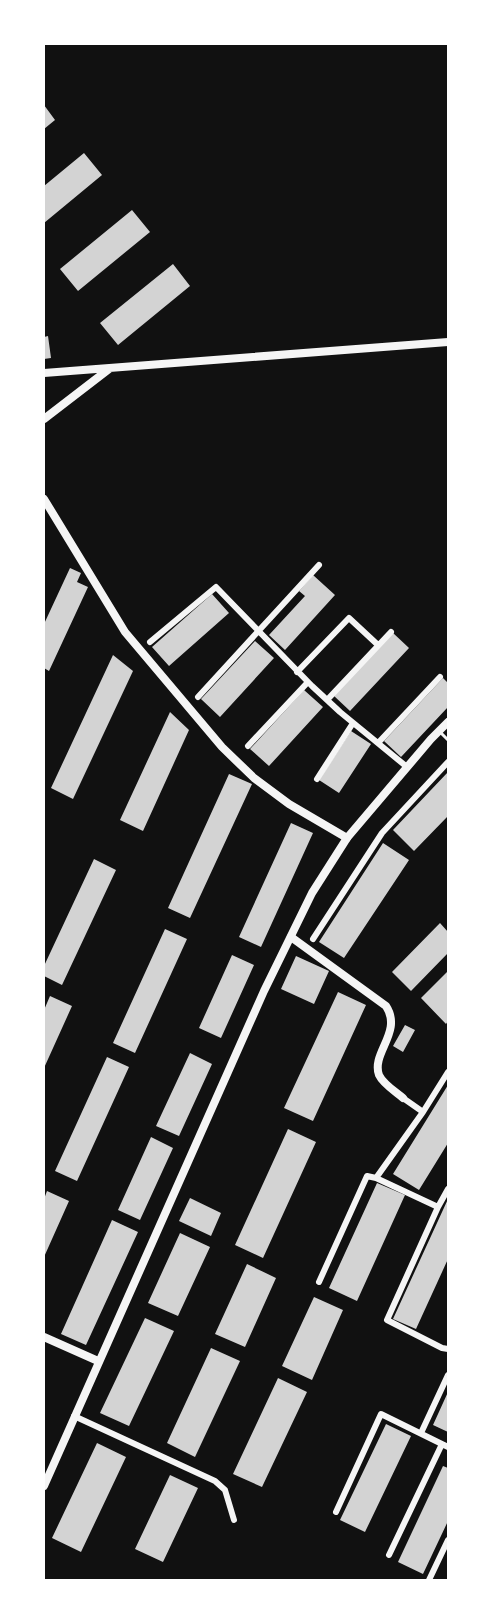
<svg xmlns="http://www.w3.org/2000/svg" width="492" height="1624" font-family="Signika,sans-serif">
	<rect width="100%" height="100%" fill="#111"/>
	<path fill="#d3d3d3" d="M44 105 55 120 44 129Z
		M84 153 102 175 44 223V186Z
		M132 210 150 232 78 291 60 269Z
		M173 264 190 286 118 345 100 323Z
		M48 336 51 358 44 359V337Z
		M70 568 81 573 77 582 88 587 49 671 44 668V624Z
		M313 575 335 595 285 650 269 635 305 596 299 591Z
		M212 594 229 613 169 666 152 647Z
		M392 632 409 648 350 711 333 695Z
		M255 641 274 658 220 717 201 699Z
		M113 655 133 671 73 799 51 788Z
		M443 678 448 683V707L401 757 384 741Z
		M304 690 323 707 269 766 250 749Z
		M170 712 189 730 143 831 120 820Z
		M351 731 371 744 339 793 319 780Z
		M448 772V816L414 851 393 830Z
		M229 774 252 784 190 918 168 908Z
		M291 823 313 833 261 947 239 937Z
		M383 843 409 860 344 958 319 942Z
		M94 859 116 870 62 985 44 976V966Z
		M440 923 448 932V953L411 991 392 972Z
		M165 929 187 939 135 1053 113 1043Z
		M232 955 254 965 221 1038 199 1028Z
		M296 956 329 971 314 1004 281 989Z
		M448 971V1021L446 1024 421 998Z
		M338 992 366 1005 313 1121 284 1108Z
		M50 996 72 1006 44 1068V1010Z
		M405 1025 415 1030 403 1052 393 1046Z
		M190 1053 212 1064 179 1136 156 1126Z
		M107 1057 129 1067 77 1181 55 1171Z
		M448 1085V1143L419 1190 393 1174Z
		M288 1129 316 1142 263 1258 235 1245Z
		M151 1137 173 1148 140 1220 118 1210Z
		M377 1183 405 1195 357 1301 329 1288Z
		M47 1191 69 1201 44 1257V1199Z
		M190 1198 221 1213 211 1236 179 1221Z
		M448 1199V1259L416 1329 393 1319Z
		M112 1220 138 1232 86 1345 61 1334Z
		M180 1233 210 1247 178 1316 148 1303Z
		M247 1264 276 1278 245 1347 215 1334Z
		M314 1297 343 1310 312 1380 282 1366Z
		M145 1318 174 1331 129 1426 100 1413Z
		M211 1348 240 1361 195 1457 167 1443Z
		M278 1378 307 1392 262 1487 233 1474Z
		M448 1392V1432L433 1425Z
		M386 1424 411 1436 365 1532 340 1520Z
		M97 1443 126 1457 81 1552 52 1538Z
		M443 1466 448 1468V1521L423 1574 398 1562Z
		M170 1475 198 1488 163 1562 135 1549Z"/>
	<g fill="none" stroke-linecap="round" stroke-linejoin="round">
		<path stroke="#f5f5f5" stroke-width="3" d="M441 733 448 740"/>
		<path stroke="#f5f5f5" stroke-width="6" d="M150 642 216 587 312 686 340 712 407 767
			M297 672 349 618 378 645
			M198 697 319 565
			M327 700 391 632
			M378 743 440 677
			M248 746 308 682
			M317 779 353 723
			M313 939 382 833 448 762
			M403 1098 423 1112 376 1178 438 1207 387 1320 442 1348 448 1349
			M423 1112 448 1072
			M438 1207 448 1189
			M319 1282 367 1176 376 1178
			M74 1416 215 1481 225 1490 234 1520
			M421 1433 448 1375
			M336 1512 381 1414 448 1447
			M389 1555 442 1444
			M429 1580 448 1540"/>
		<path stroke="#f5f5f5" stroke-width="8" d="M44 373 448 342
			M44 419 109 369
			M44 499 125 632 222 747 254 778 289 804 347 838
			M291 937 386 1006C403 1032 371 1053 379 1075 383 1084 396 1092 403 1098
			M44 1337 98 1361"/>
		<path stroke="#f5f5f5" stroke-width="8" d="M44 1486 264 991 312 893 347 838 431 739 448 722"/>
	</g>
	<rect width="492" height="1624" fill="none" stroke="#ffffff" stroke-width="90"/>
</svg>
